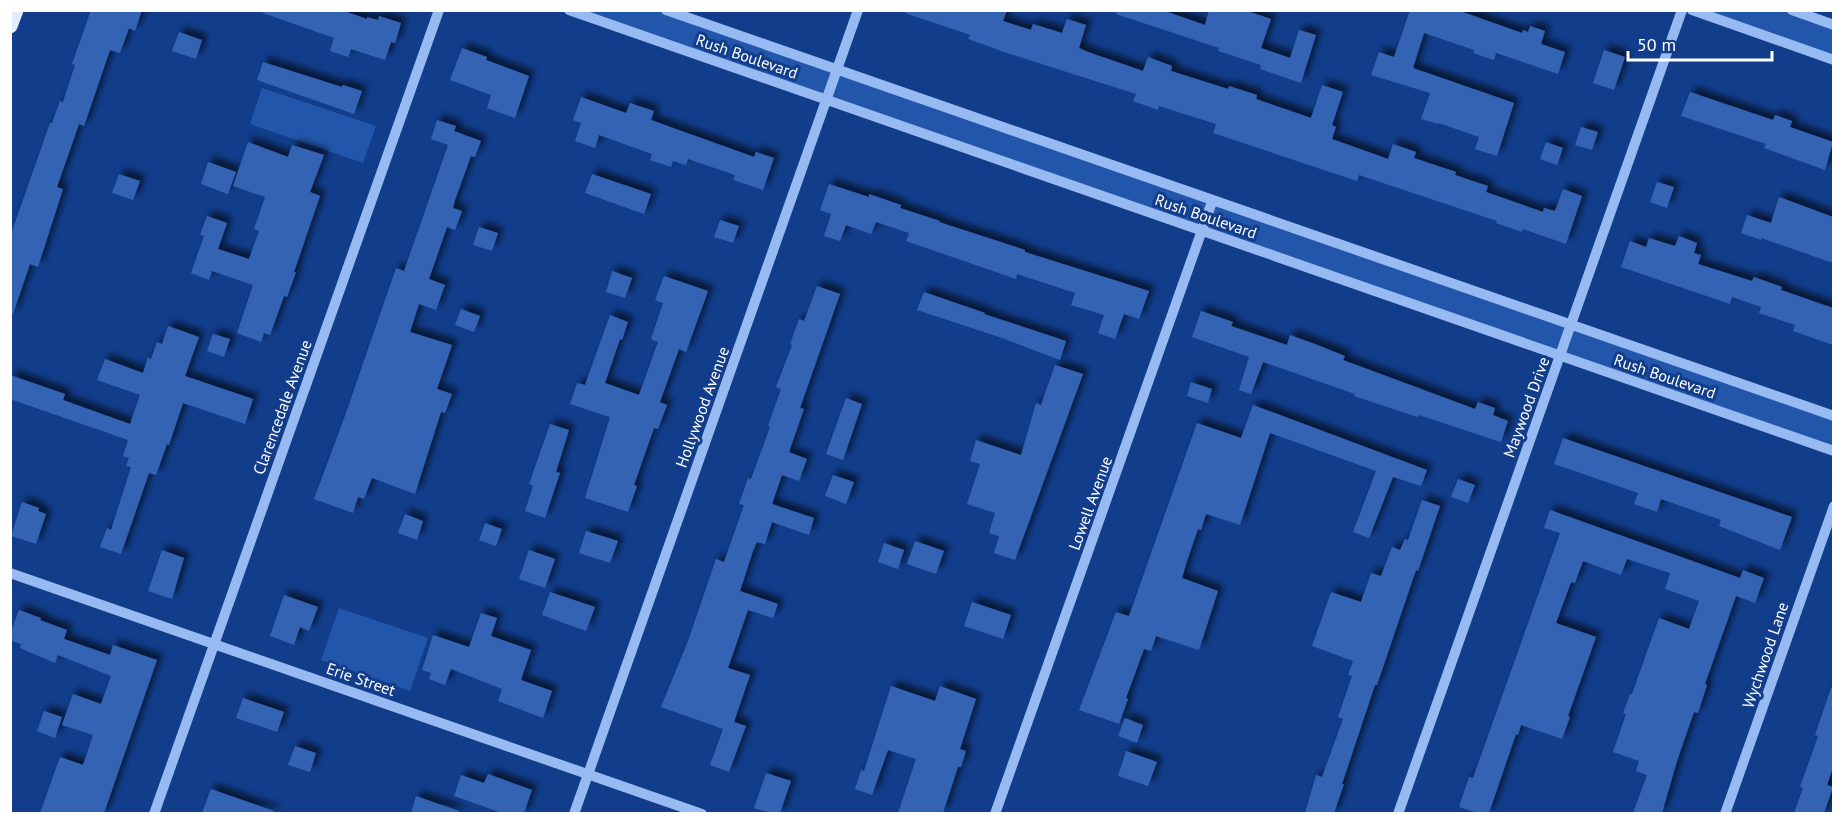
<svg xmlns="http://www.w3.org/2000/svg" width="1844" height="824" font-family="'PT Sans',sans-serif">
	<defs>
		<filter id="shadow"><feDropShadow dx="5.5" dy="-5.5" stdDeviation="3" flood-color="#0009"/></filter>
	</defs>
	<rect width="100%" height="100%" fill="#113d8b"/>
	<path fill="#2256ab" d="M569 11H666L1833 416V451Z
		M1692 11H1792L1833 25V60Z
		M262 88 376 126 363 163 250 124Z
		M339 608 428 638 410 691 321 660Z"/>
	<path fill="#3464b3" filter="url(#shadow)" d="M91 10H142L135 31 129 28 120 53 110 50 84 126 79 124 57 187 63 189 38 267 30 264 13 314H10V237L50 123H52L60 101 63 102 75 65 72 64Z
		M263 10H341L367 19V17L378 20 379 16 401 23 395 43 391 42 385 60 351 49 348 57 330 51 334 38 263 13Z
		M906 10H1007L1003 21 1031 30 1033 24 1062 33 1067 19 1086 25 1079 48 1088 52 1143 71 1148 57 1172 66 1171 71 1228 89 1229 86 1257 95 1256 99 1311 118 1322 85 1343 92 1332 125 1336 127 1332 139 1388 159 1393 144 1416 152 1414 158 1456 172 1455 175 1488 186 1486 192 1543 212 1544 208 1555 211 1563 189 1582 196 1566 244 1523 229 1522 232 1496 223 1497 221 1359 175 1357 181 1213 133 1216 124 1159 106 1158 110 1133 101 1136 94 1007 53 968 39 970 35 905 13Z
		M1117 10H1162L1205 25 1209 10H1244L1271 19 1261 48 1290 58 1299 30 1316 35 1301 83 1260 69 1261 65 1218 51 1219 48 1116 14Z
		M1410 10H1457L1522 33 1523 30 1528 32 1530 26 1545 31 1541 44 1565 52 1558 74 1496 53 1494 60 1473 53 1474 50 1424 33 1413 68 1514 103 1497 156 1475 149 1479 137 1439 123 1438 124 1421 119 1430 93 1371 75 1379 52 1394 57Z
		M179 32 202 40 196 59 172 51Z
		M462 48 487 57 486 60 529 76 515 118 487 108 491 95 450 80Z
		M1604 50 1625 57 1614 90 1593 83Z
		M263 62 342 87 343 85 362 91 354 114 257 80Z
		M1690 92 1773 120 1775 115 1792 121 1790 127 1833 142 1825 170 1764 148 1766 144 1681 116Z
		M581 97 626 113 630 103 654 111 651 120 754 157 756 152 774 158 763 190 733 180 735 175 688 159 686 165 673 161 671 167 650 160 652 154 599 135 595 148 575 141 581 123 573 120Z
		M437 120 456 126 454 131 481 141 475 157 471 156 455 200 453 208 462 211 455 230 447 227 429 279 445 285 436 310 419 304 410 332 452 345 437 389 452 394 445 413 441 412 415 494 372 478 364 499 358 497 353 513 314 499 346 413 396 268 404 271 448 145 431 139Z
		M1581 127 1598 132 1592 150 1575 145Z
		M248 142 288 157 292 145 324 155 310 192 320 196 294 272H296L287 297 284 296 270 335 264 333 261 342 237 333 253 285 212 271 209 280 191 273 204 236 200 235 207 216 227 223 218 249 249 259 259 231 254 229 265 197 233 186Z
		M1546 142 1563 148 1557 165 1540 159Z
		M208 162 236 172 228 194 201 184Z
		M119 174 140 181 133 200 112 193Z
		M592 174 651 194 644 214 585 193Z
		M1657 182 1674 187 1667 208 1650 202Z
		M829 184 869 197V194L901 205 900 208 940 221 939 222 1025 250V252L1149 291 1139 319 1124 314 1115 339 1098 333 1104 315 1071 305 1075 293 1017 274 1016 279 906 241 909 233 876 222 871 234 846 225 840 241 824 236 831 214 820 210Z
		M1779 197 1833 217V263L1761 238V240L1741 233 1747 215 1771 223Z
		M720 220 739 226 733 243 714 237Z
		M479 227 498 233 492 251 473 245Z
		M1679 236 1697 243 1694 253 1701 255 1698 264 1752 281 1754 277 1782 287 1781 290 1833 308V345L1793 331 1795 325 1759 313 1761 307 1732 297 1730 304 1621 267 1630 241 1646 247 1649 238 1675 246Z
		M612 271 632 278 625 298 606 292Z
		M664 276 708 291 686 352 679 349 660 402 667 405 658 429 654 428 634 485 637 486 628 512 585 498 610 417 570 404 577 383 585 385 610 315 628 322 622 340 620 339 605 383 639 395 658 342 651 339 663 303 655 300Z
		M817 286 840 294 800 408 804 409 789 452 807 459 799 481 782 475 772 504 814 518 809 535 772 522 765 544 757 542 753 551 740 591 778 604 773 618 748 610 728 668 750 675 734 722 746 726 729 772 710 765 723 729 661 707 688 641 716 559 724 562 744 505 739 504 748 478 751 479 770 427 768 426 781 389 776 387 792 345 790 344 799 319 804 321Z
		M924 292 985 313 984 314 1066 341 1060 360 1002 338 917 310Z
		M461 309 480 316 474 332 455 325Z
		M1201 311 1233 322 1231 326 1287 345 1290 335 1315 344 1345 356 1343 360 1475 409 1478 402 1495 408 1493 415 1508 421 1501 442 1419 415 1418 417 1381 405 1354 396 1355 394 1263 362 1251 394 1239 390 1249 357 1192 337Z
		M168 326 199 337 185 376 253 399 245 424 183 403 169 445 167 444 156 475 149 473 121 554 100 547 107 528 111 530 131 467 126 466 129 458 123 456 128 440 10 399V375L65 394 63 400 130 424 140 395 97 380 105 359 143 373 148 357 151 359 157 342 162 344Z
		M213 334 230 339 224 357 207 351Z
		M1055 365 1083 374 1015 560 994 553 999 536 989 533 995 513 967 504 980 464 970 461 976 440 1021 455 1036 403 1041 405Z
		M1191 382 1212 389 1208 403 1187 396Z
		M846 398 862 404 843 460 826 454Z
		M1253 405 1427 470 1421 486 1393 477 1369 538 1353 532 1376 471 1270 433 1240 525 1206 514 1201 530 1198 529 1187 561 1182 578 1218 591 1199 650 1156 636 1151 651 1144 649 1126 698 1128 699 1119 724 1079 710 1116 612 1129 616 1197 423 1241 438Z
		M550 424 569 430 556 472 560 473 545 518 525 511 533 486 529 484Z
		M1563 438 1792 517 1780 550 1719 526 1721 520 1661 499 1657 512 1634 504 1638 493 1554 464Z
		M833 475 854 482 846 504 825 496Z
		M1458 479 1475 485 1468 503 1451 497Z
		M1422 500 1440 506 1418 571 1416 570 1377 685H1375L1342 784H1344L1334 813H1305L1316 775 1322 777 1343 719 1338 717 1352 676 1348 675 1353 661 1312 646 1331 592 1361 602 1371 573 1381 576 1392 547 1400 550 1405 539 1408 540Z
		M22 502 39 508 38 511 46 514 36 544 11 536Z
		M1550 510 1740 578 1743 570 1764 578 1755 603 1736 596 1705 684 1707 685 1698 713 1694 712 1677 761 1662 813H1633L1647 775 1636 771 1639 761 1613 752 1626 714 1623 713 1630 694H1632L1659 618 1689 629 1699 601 1665 589 1670 573 1627 559 1621 575 1583 561 1575 583 1571 582 1556 623 1596 637 1568 716 1570 717 1562 739 1521 725 1518 735 1516 734 1489 813H1478L1459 807 1469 777 1473 778 1560 533 1544 528Z
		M405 514 423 521 417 540 398 533Z
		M485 523 502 529 496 546 479 540Z
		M586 531 618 541 610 563 579 553Z
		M915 541 944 551 936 574 907 564Z
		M884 543 904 550 898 569 878 562Z
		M162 550 184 558 172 599 148 591Z
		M529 550 555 559 545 588 519 579Z
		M550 592 595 607 586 631 542 615Z
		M284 595 318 607 309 631 300 627 294 645 270 636Z
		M972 602 1011 615 1003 639 964 626Z
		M19 610 41 618 40 620 67 630 64 639 110 655 113 645 157 660 104 813H40L60 757 83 765 93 735 62 725 73 694 101 704 111 676 58 655 55 663 20 648 21 644 10 640V634Z
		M481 613 497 618 491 636 531 650 521 680 552 691 543 718 498 701 502 689 451 669 445 685 429 679 431 673 422 670 433 635 469 647Z
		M891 686 935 701 940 686 976 699 960 749 966 751 961 767H958L943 813H898L916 759 888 750 872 795 855 789 861 770 864 771Z
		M1831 688H1833V767L1827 785 1833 787 1824 813H1794L1803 788 1800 787 1818 736 1815 735Z
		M243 698 284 712 277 732 236 718Z
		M44 711 62 717 55 738 37 731Z
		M1125 718 1143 725 1137 743 1118 736Z
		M295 746 316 753 310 772 288 765Z
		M1126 751 1157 762 1148 786 1118 776Z
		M766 773 791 781 780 813H771L754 808Z
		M488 774 532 790 524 813H502L454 796 461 775 484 783Z
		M211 789 274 811V813H202Z
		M416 796 459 811 458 813H411Z"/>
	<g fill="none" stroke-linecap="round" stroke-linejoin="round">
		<path stroke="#97baf2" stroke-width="10" d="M569 10 1834 451
			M666 10 1834 416
			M1692 10 1834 60
			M1792 10 1834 25
			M10 573 702 814
			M154 814 439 10
			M574 814 858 10
			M995 814 1212 202
			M1398 814 1682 10
			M1725 814 1834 506"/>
		<path stroke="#e2ebff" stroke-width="15" d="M10 26 16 10"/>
	</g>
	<g text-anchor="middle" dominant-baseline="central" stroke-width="6" stroke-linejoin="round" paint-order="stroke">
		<g font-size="16" fill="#fff" stroke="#113d8b">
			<text transform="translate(747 56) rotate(19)">Rush Boulevard</text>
			<text transform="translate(1206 216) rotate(19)">Rush Boulevard</text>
			<text transform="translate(1665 376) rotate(19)">Rush Boulevard</text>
			<text transform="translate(282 407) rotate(-70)">Clarencedale Avenue</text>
			<text transform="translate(702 407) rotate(-70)">Hollywood Avenue</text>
			<text transform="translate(1526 407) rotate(-70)">Maywood Drive</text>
			<text transform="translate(1090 503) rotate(-70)">Lowell Avenue</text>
			<text transform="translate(1765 655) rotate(-71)">Wychwood Lane</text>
			<text transform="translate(361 679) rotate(19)">Erie Street</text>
		</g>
	</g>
	<rect width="1844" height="824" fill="none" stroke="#ffffff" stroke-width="24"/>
	<path d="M1628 51v9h144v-9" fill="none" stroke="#ffffff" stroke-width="3"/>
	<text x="1637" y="51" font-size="18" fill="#ffffff" stroke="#113d8b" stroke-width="4.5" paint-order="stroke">50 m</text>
</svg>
